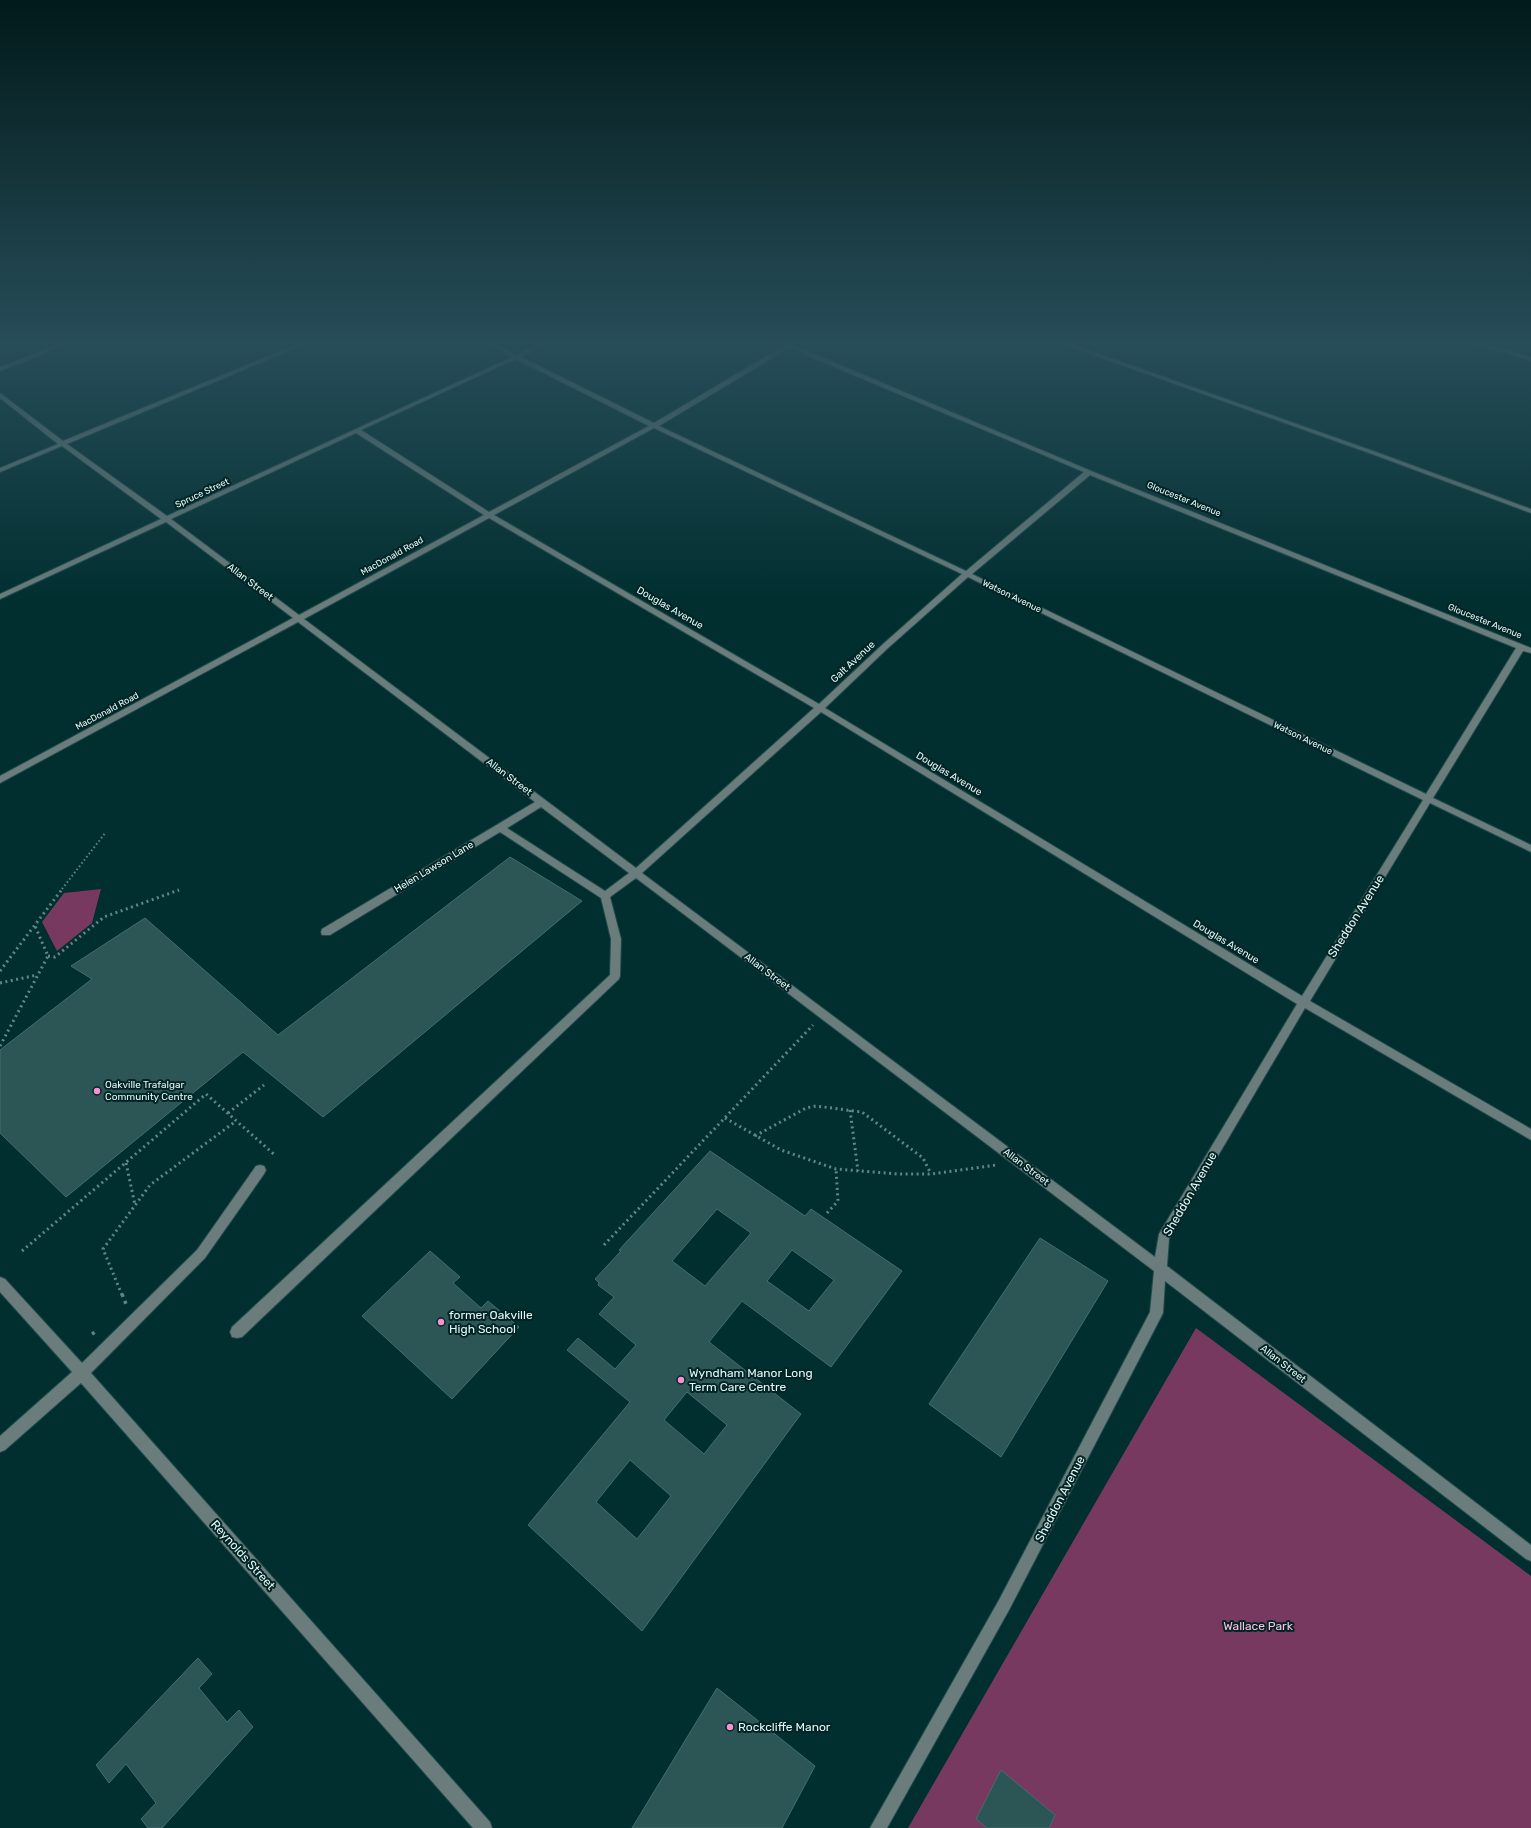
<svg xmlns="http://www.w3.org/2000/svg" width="1531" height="1828" font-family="Rubik,sans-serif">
	<rect width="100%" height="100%" fill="#012f30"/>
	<path fill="#77395f" d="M101 889 92 923 57 951 42 922 64 893Z
		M1196 1328 1531 1576V1828H908Z"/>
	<path fill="#2c5656" stroke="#446e6e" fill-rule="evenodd" d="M510 857 582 901 323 1117 243 1052 66 1197 0 1133V1050L92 979 71 966 145 918 278 1035Z
		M710 1151 805 1216 811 1209 902 1271 831 1367 742 1301 709 1342 801 1414 642 1631 528 1525 630 1402 567 1350 578 1338 615 1369 636 1345 599 1314 614 1297 598 1285 599 1283 595 1279 621 1251 619 1250ZM717 1209 751 1233 705 1286 672 1261ZM792 1250 834 1280 809 1311 767 1281ZM687 1392 727 1425 704 1454 664 1420ZM630 1460 671 1496 637 1539 596 1502Z
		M1040 1238 1108 1281 1001 1457 929 1404Z
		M430 1251 460 1277 453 1283 481 1308 488 1301 519 1327 452 1399 362 1316Z
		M198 1658 212 1674 199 1688 227 1722 239 1710 253 1727 162 1828H148L141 1819 156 1803 126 1764 109 1783 96 1765Z
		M717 1688 815 1766 782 1828H632Z
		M1001 1770 1055 1815 1049 1828H987L976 1819Z"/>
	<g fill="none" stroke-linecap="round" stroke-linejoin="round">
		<g stroke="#204b4c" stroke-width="2">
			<path id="minor" d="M57 345H66L0 371V367Z
				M295 345H303L67 444 167 516 512 357 490 345H497L516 355 537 345H545L521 357 654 423 785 345H793L1091 471 1531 648V653L1523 651 1433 798 1531 845V852L1430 803 1310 1001 1531 1129V1140L1305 1008 1169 1239 1167 1266 1531 1545V1561L1526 1559 1165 1281 1163 1313 1161 1317 1009 1610 887 1828H870L999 1600 1150 1312 1154 1271 636 878 610 897 621 939 620 976 619 979 242 1337 237 1338 232 1337 230 1332 232 1327 610 975 611 939 601 898 500 832 330 935H322L321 932 322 929 535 802 298 622 0 783V776L293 618 166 522 0 599V594L161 519 62 446 0 472V468L58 444 0 398V393L63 441ZM789 348 1084 472 966 571 659 426ZM516 359 649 426 489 512 361 430ZM654 428 962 574 882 645 819 704 494 515ZM356 433 484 515 299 615 171 519ZM1090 475 1516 648 1426 794 972 574ZM489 518 814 708 636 868 304 619ZM968 577 1423 800 1302 996 825 708 888 648ZM821 712 1297 1004 1159 1234 1155 1257 642 873ZM541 807 629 873 605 891 507 828Z
				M1065 345H1074L1376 452 1531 509V513L1372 454Z
				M1472 345C1492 345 1511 351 1531 357V361L1508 353Z
				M260 1165 264 1166 266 1170 264 1174 205 1258 91 1373 490 1822 492 1828H473L81 1383 5 1450 0 1452V1436L72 1372 0 1292V1277L5 1279 82 1363 197 1250 256 1166Z"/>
		</g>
		<path stroke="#628686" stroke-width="2" stroke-dasharray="1.5 2.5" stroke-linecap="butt" d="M62 889 106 832"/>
		<path stroke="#628686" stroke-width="3" stroke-dasharray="2 3.5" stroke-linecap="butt" d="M48 956 55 957 104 917 179 890
			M0 971 63 888
			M0 983 37 975
			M0 1046 48 956 35 926
			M850 1110 858 1171
			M228 1113 264 1085
			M725 1118 781 1150 836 1169 898 1174H931L996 1165
			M755 1136 806 1108 816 1106 862 1112 923 1158 931 1174
			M126 1163 135 1205
			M827 1213 838 1201 836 1169
			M604 1245 813 1025
			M22 1251 206 1094 276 1156
			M122 1295 103 1249 150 1185 236 1121"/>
		<path stroke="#628686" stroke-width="3.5" stroke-dasharray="3 4.5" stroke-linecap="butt" d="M122 1294 126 1304
			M92 1334 98 1330"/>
		<use href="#minor" fill="#6a7c7b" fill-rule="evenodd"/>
	</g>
	<linearGradient id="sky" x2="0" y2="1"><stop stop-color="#011a1a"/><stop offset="0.57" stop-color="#274d59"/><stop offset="1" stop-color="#274d59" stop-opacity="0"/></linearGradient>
	<rect width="1531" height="601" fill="url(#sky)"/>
	<g fill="#f790ce" stroke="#032424" stroke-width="1.5">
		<circle cx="97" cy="1091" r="4"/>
		<circle cx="441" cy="1322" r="4"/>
		<circle cx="681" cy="1380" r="4"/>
		<circle cx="730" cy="1727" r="4"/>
	</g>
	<g text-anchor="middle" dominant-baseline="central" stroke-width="4" stroke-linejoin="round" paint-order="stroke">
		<g font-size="9" fill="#e2f9f8" stroke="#032424">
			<text transform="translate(202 493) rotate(-25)">Spruce Street</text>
			<text transform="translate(1184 499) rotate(22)">Gloucester Avenue</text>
			<text transform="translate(392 556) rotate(-29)">MacDonald Road</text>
			<text transform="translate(1012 596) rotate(26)">Watson Avenue</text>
			<text transform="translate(1485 621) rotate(22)">Gloucester Avenue</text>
			<text transform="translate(107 711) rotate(-28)">MacDonald Road</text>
			<text transform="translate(1303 738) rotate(26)">Watson Avenue</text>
		</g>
		<g font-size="10" fill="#e2f9f8" stroke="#032424">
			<text transform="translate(250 582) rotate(37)">Allan Street</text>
			<text transform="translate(670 608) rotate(30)">Douglas Avenue</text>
			<text transform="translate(853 662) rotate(-43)">Galt Avenue</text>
			<text transform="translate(949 774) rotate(31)">Douglas Avenue</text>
			<text transform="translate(509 777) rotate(37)">Allan Street</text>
			<text transform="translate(434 867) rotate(-31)">Helen Lawson Lane</text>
			<text transform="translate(1226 942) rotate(31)">Douglas Avenue</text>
			<text transform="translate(767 972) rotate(37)">Allan Street</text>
			<text transform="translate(1026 1167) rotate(37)">Allan Street</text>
			<text transform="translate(1283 1364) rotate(38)">Allan Street</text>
		</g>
		<g font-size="10" fill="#e2f9f8" stroke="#032424" text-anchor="start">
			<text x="105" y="1085">Oakville Trafalgar<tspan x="105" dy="12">Community Centre</tspan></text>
		</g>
		<g font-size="12" fill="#e2f9f8" stroke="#032424">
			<text transform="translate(1356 916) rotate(-58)">Sheddon Avenue</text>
			<text transform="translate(1190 1194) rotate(-60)">Sheddon Avenue</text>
			<text transform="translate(1060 1499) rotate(-63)">Sheddon Avenue</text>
			<text transform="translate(243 1555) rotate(48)">Reynolds Street</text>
		</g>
		<g font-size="12" fill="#e2f9f8" stroke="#032424" text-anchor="start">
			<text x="449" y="1315">former Oakville<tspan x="449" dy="14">High School</tspan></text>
			<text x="689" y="1373">Wyndham Manor Long<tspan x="689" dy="14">Term Care Centre</tspan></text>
			<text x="738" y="1727">Rockcliffe Manor</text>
		</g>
		<g font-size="12" fill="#fbc0e2" stroke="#032424">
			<text x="1258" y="1626">Wallace Park</text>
		</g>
	</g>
</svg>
